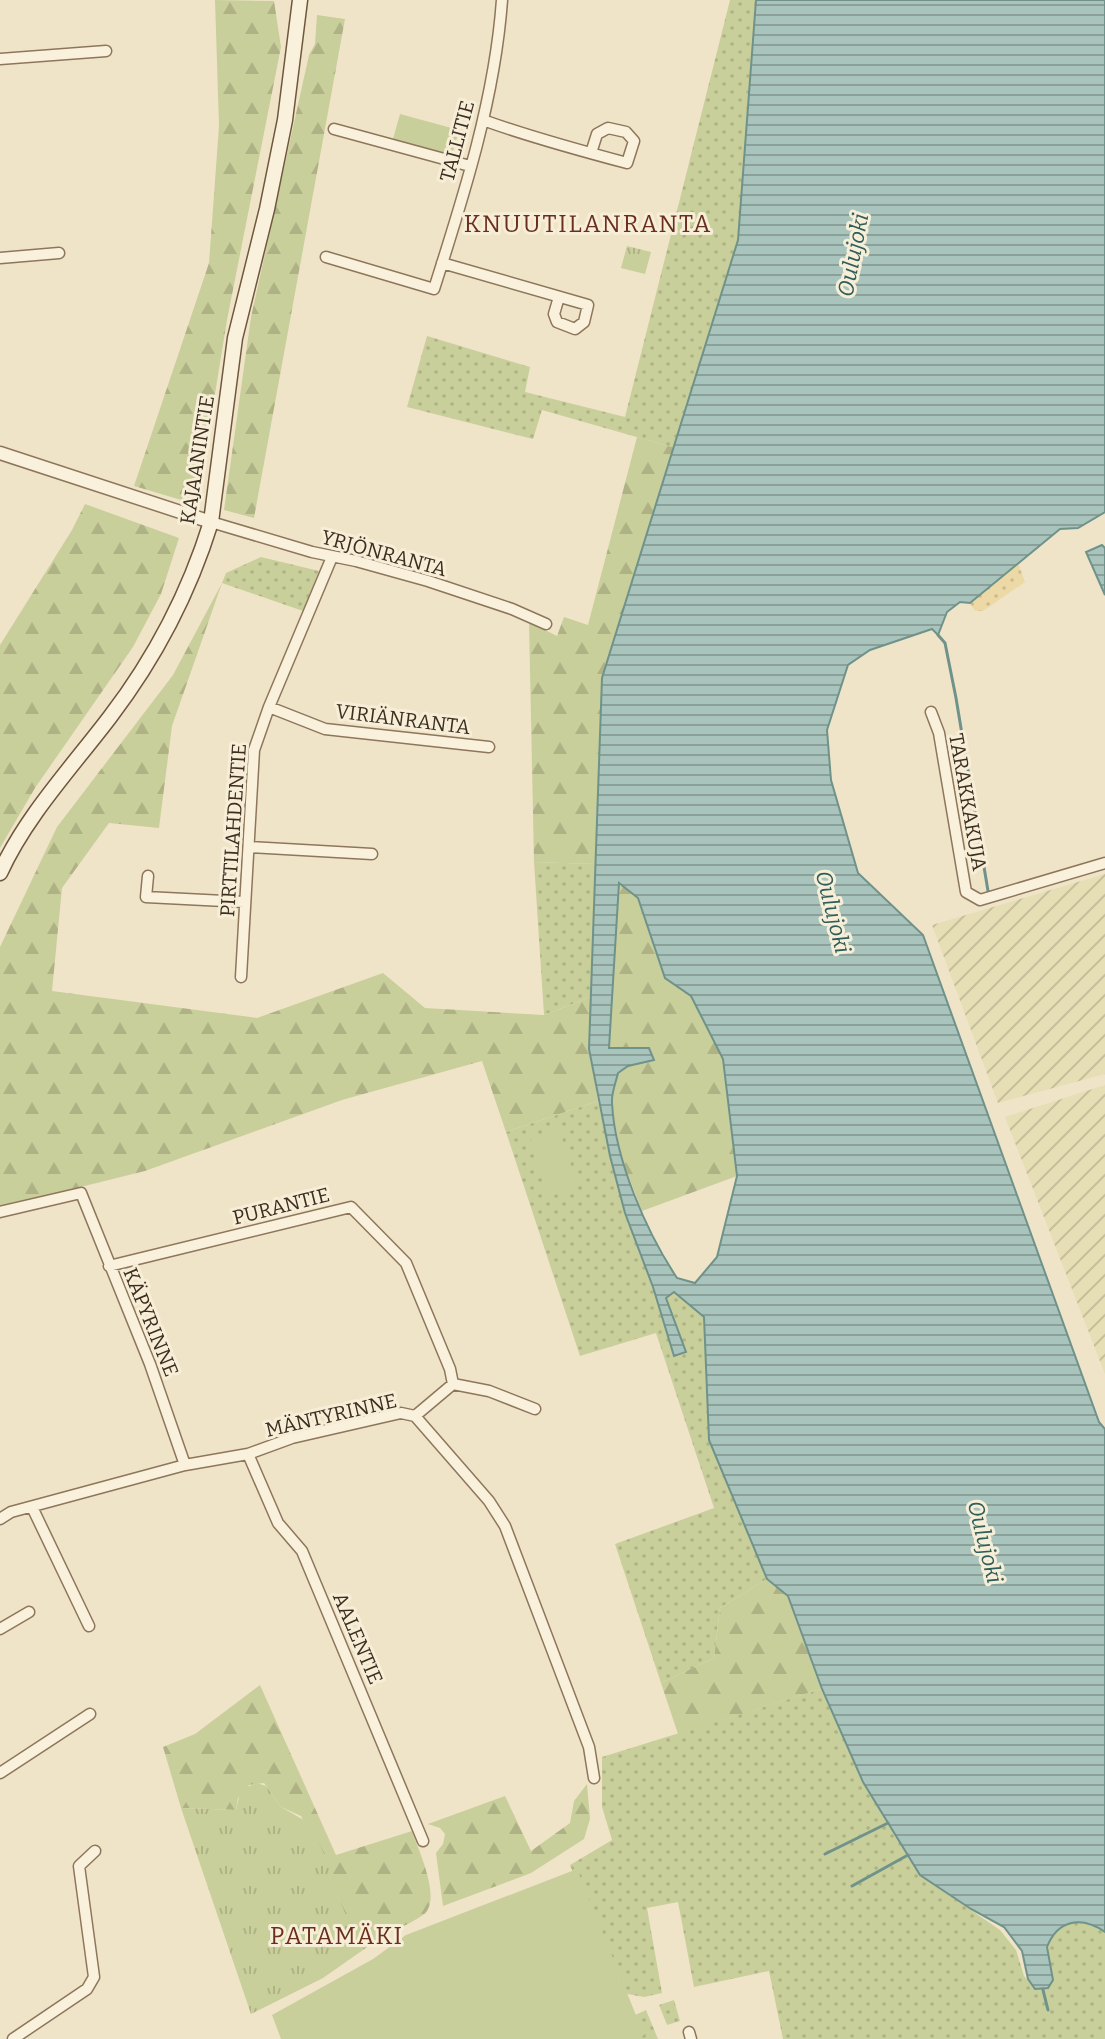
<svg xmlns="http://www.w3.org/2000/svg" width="1105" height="2039" font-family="Bitter,serif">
	<defs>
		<pattern id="farmland-furrows" width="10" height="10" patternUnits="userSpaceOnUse" patternTransform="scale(2)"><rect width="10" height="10" fill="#e6deb5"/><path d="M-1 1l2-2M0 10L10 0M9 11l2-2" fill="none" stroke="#c6bf9b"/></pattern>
		<pattern id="grass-dots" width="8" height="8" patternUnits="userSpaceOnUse" patternTransform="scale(2)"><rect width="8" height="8" fill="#c9cf9b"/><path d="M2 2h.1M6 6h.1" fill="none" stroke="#aeb285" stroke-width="1.8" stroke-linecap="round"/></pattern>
		<pattern id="forest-firs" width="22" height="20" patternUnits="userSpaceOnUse" patternTransform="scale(2)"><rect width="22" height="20" fill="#c9cf9b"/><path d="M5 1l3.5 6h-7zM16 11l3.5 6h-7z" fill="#aeb285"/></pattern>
		<pattern id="sand-dots" width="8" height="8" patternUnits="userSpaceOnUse" patternTransform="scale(2)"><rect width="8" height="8" fill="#ecd9a5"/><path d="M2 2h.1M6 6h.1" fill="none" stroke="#cbbb8e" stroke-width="1.8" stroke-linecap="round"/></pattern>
		<pattern id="park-tufts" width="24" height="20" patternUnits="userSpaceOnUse" patternTransform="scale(2)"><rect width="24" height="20" fill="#c9cf9b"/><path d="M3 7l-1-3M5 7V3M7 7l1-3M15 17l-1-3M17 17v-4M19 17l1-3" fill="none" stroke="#aeb285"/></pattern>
		<pattern id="water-rules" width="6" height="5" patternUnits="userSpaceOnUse" patternTransform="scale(2)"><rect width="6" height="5" fill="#a9c4bc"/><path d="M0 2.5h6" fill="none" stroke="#8ba098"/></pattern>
	</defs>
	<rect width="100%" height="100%" fill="#f0e4c8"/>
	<path fill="url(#farmland-furrows)" d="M1105 874V1074L998 1103 932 925Z
		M1105 1085V1374L1005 1117Z"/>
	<path fill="url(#grass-dots)" d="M730 0H756L738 240 675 448 542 410 533 439 407 407 427 336 530 367 525 392 625 417Z
		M261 557 319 571 303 611 222 583 226 573Z
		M534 862 595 864 593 996 544 1015Z
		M598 1101 625 1213 653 1287 674 1355 686 1351 666 1297 674 1292 704 1317 710 1440 767 1579 720 1608 714 1658 661 1683 615 1544 714 1508 656 1333 580 1356 506 1132Z
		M821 1689 863 1782 920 1875 1000 1930 1016 1950 1024 1976 1035 1989 1052 1983 1047 1947 1053 1936 1064 1924 1083 1922 1105 1932V2039H783L769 1971 694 1987 678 1902 647 1908 662 1993 644 1997 622 1993 570 1865 612 1840 602 1807V1757Z
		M674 2000 680 2021 667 2025 659 2005Z
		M646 2010 658 2039H630L631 2017Z"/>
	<path fill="url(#forest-firs)" d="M215 0 274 1 281 47 227 320 199 492 188 502 134 486 209 263 219 126Z
		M317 15 345 19 254 518 224 510 251 317 309 55 315 44Z
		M637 437 675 448 602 678 595 864 534 862 529 622 557 636 564 617 588 625Z
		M85 504 179 538 161 594 133 647 35 788 0 848V645L72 530Z
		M222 583 172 726 159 828 109 823 62 888 52 991 257 1018 383 973 425 1008 544 1015 593 996 589 1049 598 1101 506 1132 482 1061 342 1100 145 1171 0 1207V947L57 827 173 675Z
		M619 883 638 898 665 978 691 996 723 1059 737 1176 642 1211 621 1157 611 1101 618 1073 628 1066 653 1060 609 1048Z
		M767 1579 788 1596 821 1689 678 1734 661 1683 714 1658 720 1608Z
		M260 1685 336 1855 412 1831C418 1849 439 1893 427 1911 422 1919 392 1931 383 1936L362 1927 346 1916 301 1816 281 1807 264 1783 249 1785 238 1798 236 1810 181 1808 163 1747 195 1734Z
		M587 1784 590 1819 584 1839 531 1873 443 1906 436 1853 443 1844 445 1834 440 1828 428 1824 505 1796 531 1851 570 1823 574 1801Z"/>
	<path fill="url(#sand-dots)" d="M1018 563 1025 582 983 611H975L970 603Z"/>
	<path fill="url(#park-tufts)" d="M627 246 651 252 645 274 621 268Z
		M257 1783 266 1786 281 1807 309 1823 330 1866 338 1898 346 1915 362 1927 383 1936 323 1978 251 2014 181 1808 236 1810 241 1789Z"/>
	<path fill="#c9cf9b" d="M400 114 459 130 452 155 393 139Z
		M559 1129 578 1187 548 1197 530 1138Z
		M577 1869 644 2035 638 2039H281L272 2015 373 1959 406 1935Z"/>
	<path fill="url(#water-rules)" stroke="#6f938a" stroke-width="2" fill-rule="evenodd" d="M756 0H1105V512L1078 528 1060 529 970 603 960 602 947 612 938 635 932 629 870 650 848 665 827 730 831 780 858 873 923 935 1099 1422 1105 1429V1932C1082 1916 1058 1919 1047 1947L1053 1980 1048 1988 1035 1989 1028 1979 1022 1951 1004 1927 971 1909 920 1875 863 1782 822 1689 788 1596 767 1579 709 1440 704 1317 674 1292 666 1298 686 1352 674 1356 653 1287 625 1213 610 1156 589 1049 602 678 738 240ZM619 883 638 898 665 978 691 996 723 1059 737 1176 717 1257 695 1283 677 1278C646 1231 615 1160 612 1103 611 1094 616 1082 618 1073L628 1066 654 1060 649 1048H609Z
		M1102 545 1105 548V595L1086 552Z"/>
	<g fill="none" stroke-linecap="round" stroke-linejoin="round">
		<path stroke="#6f938a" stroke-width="3" d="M938 635 945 643 956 698 988 891
			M825 1854 888 1823
			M852 1886 908 1855
			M1043 1990 1048 2010"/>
		<g stroke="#8d765c" stroke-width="13">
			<path id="minor" d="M0 59 106 51
				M483 120C530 137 578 150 627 163L634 141 626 132 608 128 597 134 591 153
				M334 129 470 166
				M326 257 434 289C464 195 495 98 502 0
				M0 258 59 253
				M442 263 588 305 584 322 575 329 557 322 554 314 559 297
				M211 522 312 552 356 561 428 581 512 609 546 624
				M269 707 325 729 489 747
				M931 712 939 733 966 892 980 900 1105 863
				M249 847 372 854
				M148 876 146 897 244 902
				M241 977 254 750 269 707 332 557
				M0 1212 81 1193 150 1364 185 1465
				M109 1266 351 1207 406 1263 450 1369 453 1384 415 1416
				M453 1384 489 1391 535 1409
				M248 1454 278 1523 302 1551 423 1841
				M32 1507 89 1626
				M0 1519 11 1512 185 1465 248 1454 292 1438 401 1413 415 1416 489 1501 505 1526 589 1747 594 1778
				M0 1629 29 1612
				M0 1773 90 1714
				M689 2032 691 2039
				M13 2039 87 1989 94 1977 79 1866 95 1851"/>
		</g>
		<g stroke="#8d765c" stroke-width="15">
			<path id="tertiary" d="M0 453 211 522"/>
		</g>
		<g stroke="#6f573f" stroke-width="17">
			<path id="secondary" d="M0 873C26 816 72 767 110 717 155 658 189 593 211 522L235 338 267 209 285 120 300 0"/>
		</g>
		<use href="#minor" stroke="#faf1dc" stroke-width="10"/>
		<use href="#tertiary" stroke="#faf1dc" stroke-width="12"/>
		<use href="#secondary" stroke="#faf1dc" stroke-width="14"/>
	</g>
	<g text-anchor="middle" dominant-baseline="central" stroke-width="6" stroke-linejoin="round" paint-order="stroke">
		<g font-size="20" fill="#3d2e20" stroke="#f7eed8">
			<text transform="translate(457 141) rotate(-75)">TALLITIE</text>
			<text transform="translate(197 460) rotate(-81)">KAJAANINTIE</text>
			<text transform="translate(384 553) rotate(15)">YRJÖNRANTA</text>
			<text transform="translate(403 719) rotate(7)">VIRIÄNRANTA</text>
			<text transform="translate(968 802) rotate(80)">TARAKKAKUJA</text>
			<text transform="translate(233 830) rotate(-86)">PIRTTILAHDENTIE</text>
			<text transform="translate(281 1206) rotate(-14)">PURANTIE</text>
			<text transform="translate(151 1322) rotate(68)">KÄPYRINNE</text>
			<text transform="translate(331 1415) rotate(-13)">MÄNTYRINNE</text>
			<text transform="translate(358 1638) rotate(67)">AALENTIE</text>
		</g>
		<g font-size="22" font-style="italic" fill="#2f5d5a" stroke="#f7eed8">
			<text transform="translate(853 255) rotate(-79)">Oulujoki</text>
			<text transform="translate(833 912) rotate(76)">Oulujoki</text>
			<text transform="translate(985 1542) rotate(76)">Oulujoki</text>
		</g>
		<g font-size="24" letter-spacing="2" fill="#6b2e1e" stroke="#f7eed8">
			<text x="588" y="224">KNUUTILANRANTA</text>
			<text x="337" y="1936">PATAMÄKI</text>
		</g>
	</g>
</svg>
